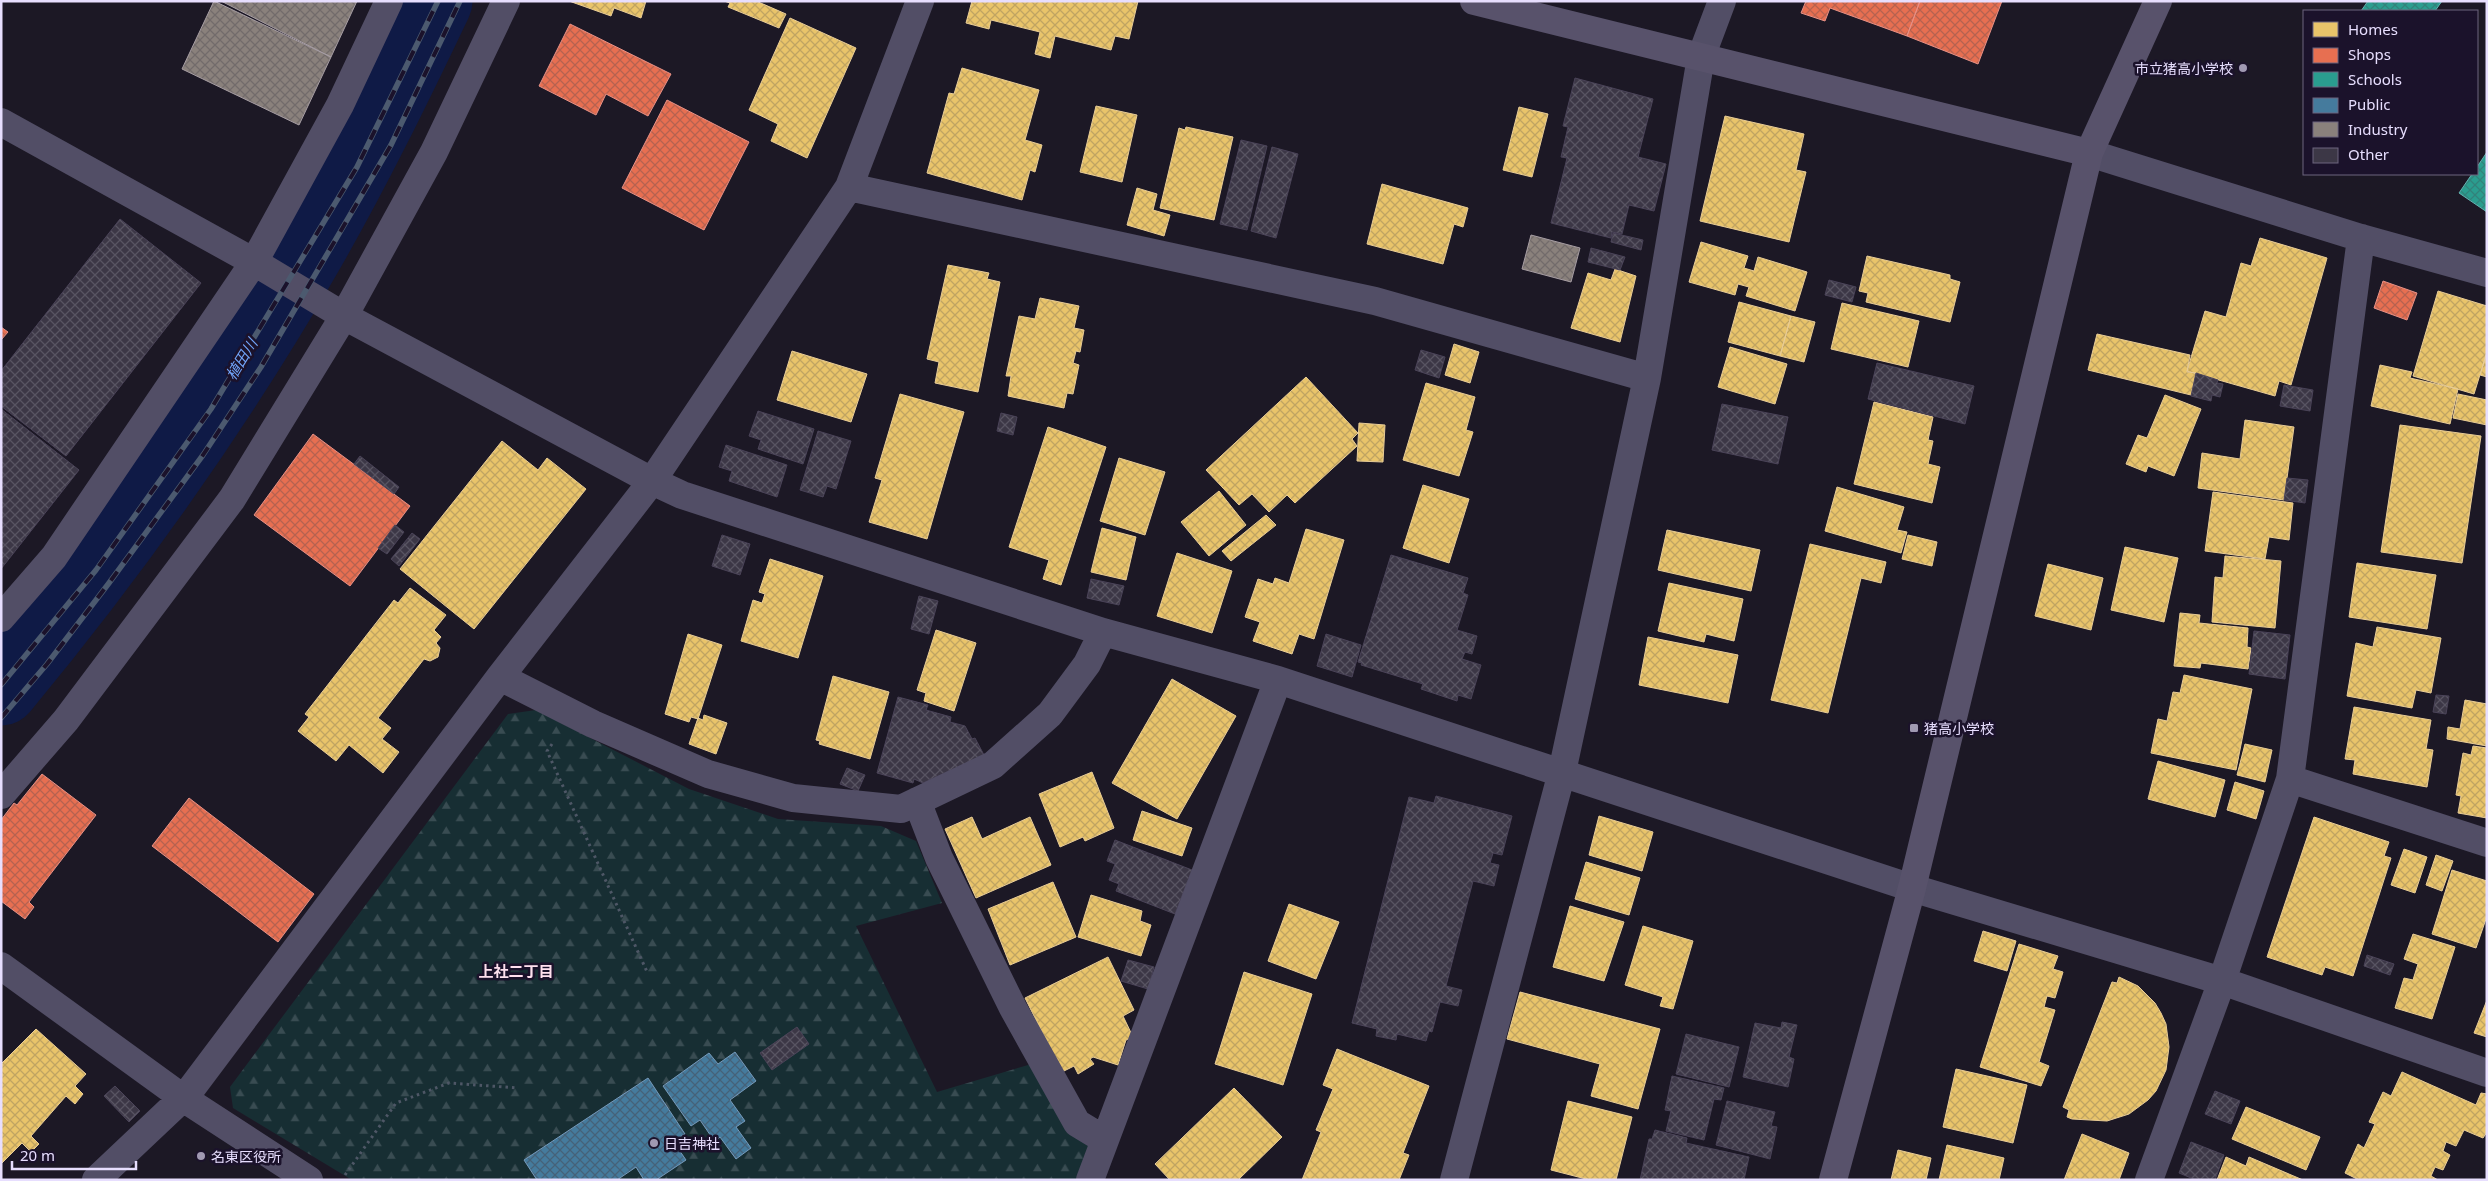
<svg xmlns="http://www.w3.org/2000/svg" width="2488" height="1181" font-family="'Noto Sans','Noto Sans JP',sans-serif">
	<defs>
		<pattern id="forest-firs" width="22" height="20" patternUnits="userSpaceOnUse" patternTransform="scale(1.25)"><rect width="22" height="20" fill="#172e33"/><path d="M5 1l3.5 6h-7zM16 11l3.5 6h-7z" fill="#394c52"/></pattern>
		<pattern id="homes-cross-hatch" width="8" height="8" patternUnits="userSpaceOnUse" patternTransform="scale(1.25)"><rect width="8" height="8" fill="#e9c46a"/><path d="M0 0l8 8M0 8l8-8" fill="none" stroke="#c0a462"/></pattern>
		<pattern id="shops-cross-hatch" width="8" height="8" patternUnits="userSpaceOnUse" patternTransform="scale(1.25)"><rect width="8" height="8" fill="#e76f51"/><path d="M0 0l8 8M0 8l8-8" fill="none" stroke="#b66250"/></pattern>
		<pattern id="schools-cross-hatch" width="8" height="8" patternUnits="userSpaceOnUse" patternTransform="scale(1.25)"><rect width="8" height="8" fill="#2a9d8f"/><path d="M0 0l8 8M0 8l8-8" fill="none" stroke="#32827b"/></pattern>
		<pattern id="public-cross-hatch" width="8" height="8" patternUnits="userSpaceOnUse" patternTransform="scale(1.25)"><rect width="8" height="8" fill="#457b9d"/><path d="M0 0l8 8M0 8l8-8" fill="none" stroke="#456279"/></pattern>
		<pattern id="industry-cross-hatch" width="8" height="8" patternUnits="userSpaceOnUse" patternTransform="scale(1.25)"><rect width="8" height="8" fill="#8a817c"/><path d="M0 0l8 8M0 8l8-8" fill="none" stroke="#726b6b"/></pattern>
		<pattern id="building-cross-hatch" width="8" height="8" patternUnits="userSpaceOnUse" patternTransform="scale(1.25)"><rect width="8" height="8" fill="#3c3746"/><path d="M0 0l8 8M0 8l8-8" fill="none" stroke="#585462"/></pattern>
	</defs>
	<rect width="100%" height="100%" fill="#1c1825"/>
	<path fill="url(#forest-firs)" d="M536 710 689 789 778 819 881 826 916 841 942 903 856 926 937 1092 1035 1063 1100 1143 1084 1180H352L233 1108 230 1087 508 714Z"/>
	<path fill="url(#homes-cross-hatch)" stroke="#e8cc96" d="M569 1H646L641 18 614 8 611 16Z
		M724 1H756L786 14 779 28 728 7 730 3Z
		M972 1H1138L1129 39 1115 36 1111 50 1055 36 1050 58 1035 54 1040 32 991 20 989 29 966 23Z
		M790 18 856 48 807 158 771 141 778 124 749 110Z
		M962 68 1039 90 1025 140 1042 145 1035 172 1030 170 1022 200 927 173 949 93 954 94Z
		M1096 106 1137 115 1122 182 1080 172Z
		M1519 107 1548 114 1532 177 1503 170Z
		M1725 116 1804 134 1796 170 1806 172 1789 242 1700 221Z
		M1186 127 1233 137 1214 220 1160 208 1179 128 1185 130Z
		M1382 184 1468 208 1463 227 1454 224 1443 264 1367 244Z
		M1137 188 1157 194 1153 210 1170 215 1164 236 1127 225Z
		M2260 238 2327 258 2291 385 2279 381 2275 396 2187 371 2205 311 2226 317 2241 263 2251 266Z
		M1701 242 1748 256 1744 268 1754 271 1758 257 1807 272 1795 311 1746 296 1749 287 1738 284 1735 295 1689 282Z
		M1867 256 1950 275V279L1960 282 1950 322 1866 302 1868 293 1859 291Z
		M948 265 989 273 987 279 1000 282 978 392 935 383 939 362 927 359Z
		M1615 269 1636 276 1620 342 1571 328 1588 273 1611 280Z
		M2438 291 2487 306V352L2474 394 2413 376Z
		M1040 298 1079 306 1074 328 1084 330 1080 352 1076 351 1073 363 1079 365 1073 394 1067 393 1064 408 1008 396 1011 376H1006L1019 316 1035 319Z
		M1739 302 1791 316 1780 356 1728 342Z
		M1842 303 1919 321 1908 367 1831 349Z
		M1791 316 1815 322 1804 362 1780 356Z
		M2097 334 2190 355 2187 372 2196 373 2191 395 2088 370Z
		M1454 344 1479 352 1470 383 1445 375Z
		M1730 347 1787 364 1775 404 1718 387Z
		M792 351 867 374 851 422 777 400Z
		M2487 352V377L2480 375Z
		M2380 365 2412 372 2410 378 2458 389 2450 424 2371 406Z
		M1306 377 1358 433 1352 439 1357 446 1295 503 1287 495 1269 512 1252 494 1239 505 1206 470Z
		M1426 383 1475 397 1466 430 1473 432 1459 476 1403 460Z
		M900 394 964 412 927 539 869 522 882 480 875 478Z
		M2458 394 2487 400V425L2453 418Z
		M2165 395 2201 409 2174 476 2148 466 2146 472 2126 464 2138 435 2147 438Z
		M1874 402 1933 417 1928 440 1933 441 1928 464 1940 467 1932 503 1854 484Z
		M2245 420 2294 427 2284 500 2198 488 2202 453 2240 459Z
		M1359 423 1385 425 1383 462 1357 461Z
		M2400 425 2481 436 2462 563 2381 552Z
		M1048 427 1106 447 1061 585 1043 579 1049 560 1009 547Z
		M502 441 538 470 547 458 586 489 474 629 400 569Z
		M1119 458 1165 472 1145 535 1100 521Z
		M1423 485 1469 499 1449 563 1403 548Z
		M1837 487 1904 507 1897 530 1907 532 1901 553 1825 531Z
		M1219 491 1246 525 1209 556 1181 522Z
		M2213 492 2293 503 2289 540 2269 537 2265 559 2205 551Z
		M1266 515 1276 525 1231 561 1222 551Z
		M1102 528 1136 537 1126 580 1091 572Z
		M1306 529 1344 540 1314 639 1299 634 1292 654 1253 641 1260 622 1245 617 1258 579 1273 584 1275 578 1289 583Z
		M1667 530 1760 550 1751 591 1658 570Z
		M1908 535 1937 542 1932 566 1902 559Z
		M1810 544 1886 562 1881 583 1861 578 1828 713 1771 700Z
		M2125 547 2178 558 2164 622 2111 610Z
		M1177 553 1232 571 1212 633 1157 616Z
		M2225 556 2281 561 2275 628 2212 622 2215 577 2223 578Z
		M770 559 823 576 798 658 741 641 753 600 762 603 765 594 759 592Z
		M2357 563 2436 575 2427 629 2349 617Z
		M2048 564 2103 578 2091 630 2035 616Z
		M1669 583 1743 599 1734 641 1706 634 1704 642 1658 631Z
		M410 588 446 615 434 630 441 637 436 643 440 648 438 657 430 661 424 659 378 718 391 728 382 739 399 752 383 773 349 745 336 761 298 731 309 717 305 714 394 600 398 603Z
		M2180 613 2200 615 2199 623 2248 628 2247 647 2251 648 2248 669 2201 663 2200 668 2174 666Z
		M2377 627 2441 638 2431 693 2416 690 2412 708 2347 696 2356 643 2373 647Z
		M936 630 976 643 954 711 924 701 926 693 917 690Z
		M688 634 722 645 698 719 691 717 689 722 665 714Z
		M1648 637 1738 655 1728 703 1639 685Z
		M2184 675 2252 689 2236 770 2151 753 2158 719 2167 721 2173 692 2180 693Z
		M833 676 889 692 870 759 819 744 820 741 816 740Z
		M1172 679 1236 716 1177 819 1112 783Z
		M2465 700 2487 704V746L2447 739 2448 727 2460 729Z
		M2354 707 2431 720 2426 749 2433 750 2427 787 2353 774 2355 760 2345 759Z
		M704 715 727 723 716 754 689 744 698 718 703 720Z
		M2245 744 2272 750 2265 782 2237 775Z
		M2473 746 2487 748V818L2458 813 2461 796 2456 795 2463 753 2471 755Z
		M2158 761 2225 780 2215 817 2148 799Z
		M1092 772 1114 828 1085 841 1083 837 1060 847 1039 794Z
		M2235 782 2264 791 2256 819 2227 810Z
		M1142 811 1192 828 1182 856 1133 840Z
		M1599 816 1653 832 1642 871 1589 855Z
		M972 817 982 839 1030 817 1051 865 976 898 945 829Z
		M2314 817 2389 842 2384 856 2391 858 2353 976 2325 967 2322 975 2267 957Z
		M2404 849 2427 857 2415 893 2391 885Z
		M2436 855 2453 861 2442 891 2426 885Z
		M1586 862 1640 878 1629 915 1575 899Z
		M2452 870 2487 881V916L2476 948 2432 934Z
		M1053 882 1076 937 1010 965 988 909Z
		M1091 895 1142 911 1140 921 1151 925 1141 956 1078 937Z
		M1289 904 1339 922 1316 979 1268 961Z
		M1570 906 1624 922 1604 981 1553 967Z
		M1643 926 1693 941 1673 1009 1660 1006 1663 997 1625 985Z
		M1983 931 2016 941 2007 971 1974 961Z
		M2413 934 2455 947 2432 1019 2395 1008 2404 978 2413 980 2418 964 2404 959Z
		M2019 944 2058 956 2053 969 2063 972 2055 998 2047 996 2044 1007 2055 1010 2039 1062 2049 1066 2041 1086 1980 1067Z
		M1108 957 1134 1010 1123 1016 1133 1037 1126 1040 1118 1065 1093 1057 1090 1059 1094 1064 1078 1074 1074 1066 1062 1072 1025 998Z
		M1244 972 1312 994 1283 1085 1215 1064Z
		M2119 977 2138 986 2155 1003 2161 1013 2166 1024 2169 1047 2166 1070 2156 1091 2148 1100 2129 1114 2107 1121 2072 1119 2067 1117 2069 1110 2063 1107 2112 982 2117 983Z
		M1520 992 1660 1029 1638 1109 1591 1096 1600 1064 1507 1039Z
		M2487 1000V1037L2474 1033Z
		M36 1029 86 1074 75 1086 83 1094 75 1104 66 1096 31 1136 39 1144 31 1152 22 1143 1 1164V1064Z
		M1337 1049 1429 1086 1403 1153 1409 1155 1399 1180H1302L1321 1132 1316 1130 1333 1089 1323 1085Z
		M1956 1069 2027 1085 2013 1143 1943 1127Z
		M2402 1072 2476 1105 2481 1093 2487 1094V1132L2483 1138 2464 1130 2456 1146 2446 1142 2443 1151 2450 1155 2443 1170 2435 1167 2431 1176 2438 1180H2359L2345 1173 2358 1144 2364 1148 2375 1124 2369 1122 2383 1092 2391 1096Z
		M1234 1088 1282 1137 1238 1180H1170L1155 1164Z
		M1568 1101 1632 1117 1616 1180H1590L1551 1170Z
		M2246 1107 2320 1137 2306 1170 2232 1139Z
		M2082 1134 2129 1153 2119 1180H2064Z
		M1947 1145 2004 1158 1999 1180H1939Z
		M1898 1150 1931 1158 1926 1180H1891Z
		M2226 1157 2246 1166 2249 1157 2303 1180H2217Z"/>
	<path fill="url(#shops-cross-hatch)" stroke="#e79085" d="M1806 1H1920L1907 36 1830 8 1825 21 1801 13Z
		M1920 1H2002L1978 64 1907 36Z
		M570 24 671 74 648 116 606 94 596 115 539 86Z
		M667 100 749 142 704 230 622 188Z
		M2383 281 2417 293 2407 320 2374 308Z
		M1 327 8 332 1 340Z
		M313 434 410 506 350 586 254 515Z
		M42 774 96 815 29 902 34 907 25 919 1 901V820L14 803 17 805Z
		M189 798 314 894 278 942 152 846Z"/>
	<path fill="url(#schools-cross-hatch)" stroke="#63b0b0" d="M2368 1H2442L2435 11H2361Z
		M2487 152V212L2459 193 2472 174H2477V167Z"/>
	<path fill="url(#public-cross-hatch)" stroke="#7699ba" d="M735 1052 756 1081 730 1100 745 1121 736 1127 751 1148 736 1159 720 1137 715 1142 700 1120 691 1126 663 1086 709 1053 718 1064Z
		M648 1078 685 1134 673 1141 686 1160 656 1180H644L636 1167 617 1180H537L524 1160Z"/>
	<path fill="url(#industry-cross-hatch)" stroke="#a69da3" d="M214 1 331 57 299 125 182 69Z
		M221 1H357L331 57Z
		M1531 235 1580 248 1571 282 1522 269Z"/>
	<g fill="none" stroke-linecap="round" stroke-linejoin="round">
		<path stroke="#0f1a46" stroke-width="75" d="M1 688C113 553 216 408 304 256 352 173 394 87 435 1"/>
	</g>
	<path fill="url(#building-cross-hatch)" stroke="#4a4358" d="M1575 78 1653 99 1638 157 1666 164 1654 211 1629 205 1622 234 1612 232 1611 238 1551 223 1567 158 1561 157 1568 127 1563 126Z
		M1241 140 1267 146 1247 230 1220 224Z
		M1272 147 1298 154 1276 238 1251 231Z
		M120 219 201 283 66 456 1 406V371Z
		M1613 233 1643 240 1641 250 1611 242Z
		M1591 248 1625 257 1620 270 1588 262Z
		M1829 280 1856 287 1852 302 1825 295Z
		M1421 350 1445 357 1439 378 1415 370Z
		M1877 363 1974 386 1965 424 1868 399Z
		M2196 373 2218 380 2217 383 2223 384 2220 397 2212 395 2211 401 2191 396Z
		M2284 385 2313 390 2310 411 2280 406Z
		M1722 404 1788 417 1778 464 1712 450Z
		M1 409 79 470 1 569Z
		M758 411 814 429 803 464 758 449 761 440 749 436Z
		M1001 413 1017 417 1013 435 997 431Z
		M818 431 851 441 836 489 827 486 823 497 800 490Z
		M726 445 787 465 777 497 729 481 732 471 719 467Z
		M360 456 399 487 394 494 354 464Z
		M2287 478 2308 480 2305 503 2284 500Z
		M395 525 404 532 387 554 378 548Z
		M412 533 420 539 399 566 391 559Z
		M722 535 750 544 740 575 712 566Z
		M1391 555 1468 578 1463 593 1468 595 1457 630 1477 636 1472 654 1465 652 1462 659 1481 665 1471 699 1458 695 1457 701 1421 689 1423 684 1361 665 1362 663 1358 662Z
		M1091 579 1124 586 1119 605 1087 598Z
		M919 596 938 601 929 634 911 629Z
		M2254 631 2290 635 2285 679 2249 674Z
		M1326 634 1361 645 1352 677 1317 666Z
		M2436 695 2449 696 2446 714 2433 712Z
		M898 697 928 705 926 710 951 717 950 722 965 726 972 739 975 738 984 755 923 783 914 779 913 783 877 773Z
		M847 768 865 775 858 791 840 784Z
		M1436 796 1512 816 1502 855 1493 853 1490 863 1499 865 1494 886 1473 881 1446 986 1462 990 1458 1006 1440 1002 1432 1032 1429 1031 1426 1041 1397 1034 1396 1040 1376 1036 1377 1029 1352 1023 1409 797 1434 803Z
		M1115 840 1192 870 1175 914 1116 891 1119 884 1109 880 1115 864 1107 861Z
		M2367 955 2394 964 2390 975 2364 966Z
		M1128 960 1154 967 1148 989 1121 981Z
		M1782 1022 1797 1025 1789 1057 1794 1059 1788 1087 1743 1077 1755 1023 1781 1028Z
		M797 1027 809 1044 772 1070 760 1053Z
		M1686 1034 1739 1047 1729 1087 1676 1074Z
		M1672 1076 1724 1088 1721 1100 1714 1099 1704 1140 1666 1131 1671 1111 1665 1110Z
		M115 1086 140 1111 129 1122 104 1096Z
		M2215 1091 2240 1101 2231 1124 2205 1114Z
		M1727 1101 1775 1112 1771 1126 1777 1127 1770 1159 1716 1145Z
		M1655 1130 1687 1138 1686 1143 1749 1157 1744 1180H1640L1649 1139H1652Z
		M2191 1142 2224 1155 2215 1180H2196L2179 1173Z"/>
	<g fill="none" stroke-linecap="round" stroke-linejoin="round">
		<path stroke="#4e5766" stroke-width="3" stroke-dasharray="2.5 4" stroke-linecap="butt" d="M552 744 547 751 648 974
			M345 1175 396 1103 449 1083 518 1088"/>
		<path stroke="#524e66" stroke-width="28" d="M1 122 254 262 344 316 652 481 682 495 1103 632 1278 680 1912 888 2222 981 2487 1073
			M2089 153 2361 238 2487 273
			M849 187 1375 301 1647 378
			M1 618 54 557 254 262 340 105 389 1
			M500 677 593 724 708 774 793 798 901 809 993 765 1050 714 1087 664 1103 632
			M2290 779 2487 843
			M1 795 66 720 232 499 344 316 434 152 506 1
			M917 801 939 858 1013 1008 1077 1123 1105 1140
			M1 966 183 1098 309 1180
			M96 1180 188 1093 500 677 652 481 849 187 920 1
			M1090 1180 1278 680
			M1454 1180 1562 772 1647 378 1701 57 1722 1
			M2149 1180 2222 981 2290 779 2361 238"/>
		<path stroke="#58526b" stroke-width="28" d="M1474 1 2089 153
			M1833 1180 1912 888 2089 153 2158 1"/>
		<g stroke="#4c5a6f" stroke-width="5.5">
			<path id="rail" d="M1 685 96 570 211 409 357 167 438 1
				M1 718 47 664 109 583 203 455 261 367 391 145 460 1"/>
		</g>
		<use href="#rail" stroke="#1b122b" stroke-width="4" stroke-dasharray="11" stroke-linecap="butt"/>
	</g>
	<g fill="#a099b2" stroke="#1b122b" stroke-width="2">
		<circle cx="2243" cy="68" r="5"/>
		<rect x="1909" y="723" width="10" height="10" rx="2.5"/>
		<circle cx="654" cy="1143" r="5"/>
		<circle cx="201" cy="1156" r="5"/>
	</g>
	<g text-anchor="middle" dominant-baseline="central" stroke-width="5" stroke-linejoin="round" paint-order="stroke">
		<g font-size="14" fill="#e7defe" stroke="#1b122b" text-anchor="start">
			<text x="2233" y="68" text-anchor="end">市立猪高小学校</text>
			<text x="1924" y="728">猪高小学校</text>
			<text x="664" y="1143">日吉神社</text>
			<text x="211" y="1156">名東区役所</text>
		</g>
		<g font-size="15" font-style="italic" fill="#71a4f9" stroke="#1b122b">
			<text transform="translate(241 359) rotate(-58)">植田川</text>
		</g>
		<g font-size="15" font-weight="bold" fill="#fee0ee" stroke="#1b122b">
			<text x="516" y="971">上社二丁目</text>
		</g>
	</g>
	<rect width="2488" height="1181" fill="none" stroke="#e7defe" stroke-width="5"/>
	<rect x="2303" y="10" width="175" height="165" fill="#1b122b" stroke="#6d647f"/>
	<rect x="2313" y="22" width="25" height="15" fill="#e9c46a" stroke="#6d647f"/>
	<text x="2348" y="35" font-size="15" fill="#e7defe">Homes</text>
	<rect x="2313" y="48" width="25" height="15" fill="#e76f51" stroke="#6d647f"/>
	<text x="2348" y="60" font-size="15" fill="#e7defe">Shops</text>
	<rect x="2313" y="72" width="25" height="15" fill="#2a9d8f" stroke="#6d647f"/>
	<text x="2348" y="85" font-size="15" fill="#e7defe">Schools</text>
	<rect x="2313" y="98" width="25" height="15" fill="#457b9d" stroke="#6d647f"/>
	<text x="2348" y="110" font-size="15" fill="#e7defe">Public</text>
	<rect x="2313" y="122" width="25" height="15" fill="#8a817c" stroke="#6d647f"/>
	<text x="2348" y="135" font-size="15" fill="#e7defe">Industry</text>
	<rect x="2313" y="148" width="25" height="15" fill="#3c3746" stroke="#6d647f"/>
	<text x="2348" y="160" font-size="15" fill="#e7defe">Other</text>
	<path d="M12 1161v8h124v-8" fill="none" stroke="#e7defe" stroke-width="2.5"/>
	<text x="20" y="1161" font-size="15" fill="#e7defe" stroke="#1b122b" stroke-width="4" paint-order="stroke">20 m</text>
</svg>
